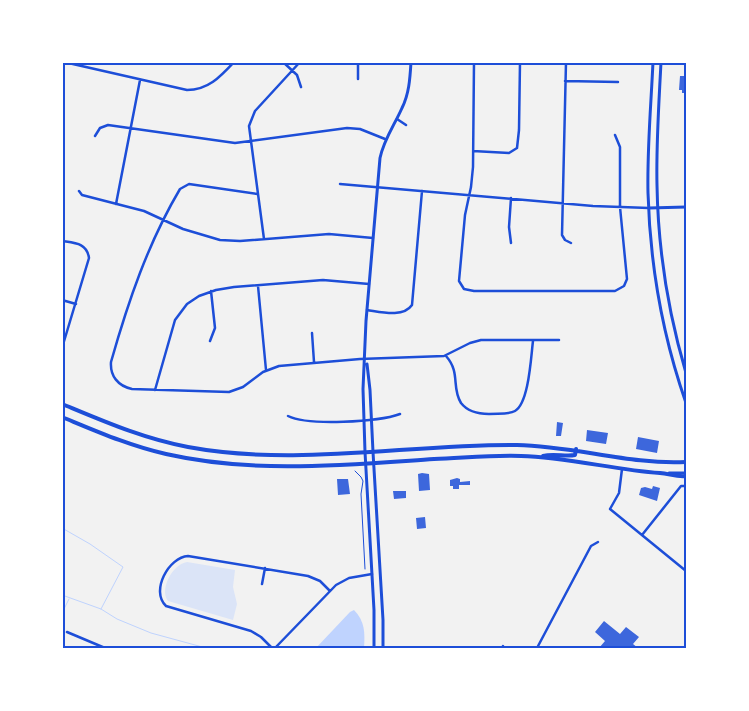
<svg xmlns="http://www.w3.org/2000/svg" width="749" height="711" font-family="'Titillium Web',sans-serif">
	<rect width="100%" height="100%" fill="#f2f2f2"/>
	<path fill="#dbe4f7" d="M187 562 235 570 233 587 237 604 233 620 168 601C159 589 173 564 187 562Z"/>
	<path fill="#bfd3fe" d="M354 610C365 621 365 633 364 648H316L350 612Z"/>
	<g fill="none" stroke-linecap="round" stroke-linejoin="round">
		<path stroke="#bfd3fe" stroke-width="1" d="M62 528 90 544 123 567 101 609
			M62 595 101 609 117 619 151 633 206 648
			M62 613 69 599"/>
	</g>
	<path fill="#3d67dc" d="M680 76H686V93H682V90H679Z
		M557 422 563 423 561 436H556Z
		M587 430 608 433 606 444 586 441Z
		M638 437 659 441 657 453 636 449Z
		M422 473 429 474 430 490 419 491 418 474Z
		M457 478 460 479V482L470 481V485H459V489H453V486H450V480Z
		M337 479H348L350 494 338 495Z
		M653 486 660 488 657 501 639 495 641 488 645 487 652 489Z
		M393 491H406V498L394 499Z
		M425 517 426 528 417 529 416 518Z
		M604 621 620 634 626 627 639 637 633 644 638 648H615L612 646 610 648H599L605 641 595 632Z"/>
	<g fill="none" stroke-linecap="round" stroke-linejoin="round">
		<path stroke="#1d4ed8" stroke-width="1" d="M355 471 361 477 363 481 361 494 365 569"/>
		<path stroke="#1d4ed8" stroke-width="2.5" d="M64 62 187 90C208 90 220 77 234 62
			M283 62 297 75 301 87
			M358 62V79
			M474 62 473 167 471 187 465 215 459 281 464 289 474 291H615L624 286 627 279 620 207V147L615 135
			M566 62 562 235 565 240 571 243
			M565 81 618 82
			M397 119 406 125
			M95 136 100 128 108 125 235 143 347 128 360 129 385 139
			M473 151 509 153 517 148 519 130 520 62
			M340 184 593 206 649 208
			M79 191 82 195 144 211 183 229 220 240 240 241 329 234 373 238
			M257 194 189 184 180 189C148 243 128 302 111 362 110 376 118 386 132 389L229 392 243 387 263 372 279 366 360 359 444 356 470 343 481 340H559
			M511 198 509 227 511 243
			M116 204 140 80
			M264 239 249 126 255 111 300 62
			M62 241C75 243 87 243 89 258L62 348
			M258 286 266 370
			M62 300 76 304
			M367 310C381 312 403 318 412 305L422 191
			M312 333 314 362
			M210 341 215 328 211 291
			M446 356C461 373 451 387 461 403 468 412 478 414 489 414 497 413 508 415 515 411 529 403 531 356 533 341
			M155 390 175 320 187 304 199 296 216 290 234 287 323 280 369 284
			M288 416C308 426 378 422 400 414
			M622 469 619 493 610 509 686 571
			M642 535 681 486H686
			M262 584 265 568
			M67 632 105 648
			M272 648 261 637 251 631 166 606C150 591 169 557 188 556L308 576 320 581 330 591
			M275 648 336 585 349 578 372 574
			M502 648 503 646
			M537 648 591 546 598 542"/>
		<path stroke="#1d4ed8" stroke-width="3" d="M649 208 686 207
			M367 364 370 390 373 452
			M365 452 363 389 366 321 380 158C384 139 394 126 402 108 409 94 410 79 411 62"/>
		<path stroke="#1d4ed8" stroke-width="3" d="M653 62C651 106 647 149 648 193 650 263 663 337 686 403
			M661 62C659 103 656 144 657 185 658 249 668 312 686 373
			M365 452 374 610V648
			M373 452 383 620V648
			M669 473H686"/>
		<path stroke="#1d4ed8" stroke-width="4" d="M62 404C103 421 144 439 188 447 296 467 408 444 517 445 575 446 630 465 686 462
			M62 417C96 431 130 446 166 454 254 474 345 465 434 459 463 458 492 455 521 456 568 457 614 470 660 473 670 474 677 477 686 476
			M543 456C554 453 565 457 575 455L576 449"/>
	</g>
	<rect width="749" height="711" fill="none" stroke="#ffffff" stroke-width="128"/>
	<rect x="64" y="64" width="621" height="583" fill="none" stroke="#1d4ed8" stroke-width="2"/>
</svg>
